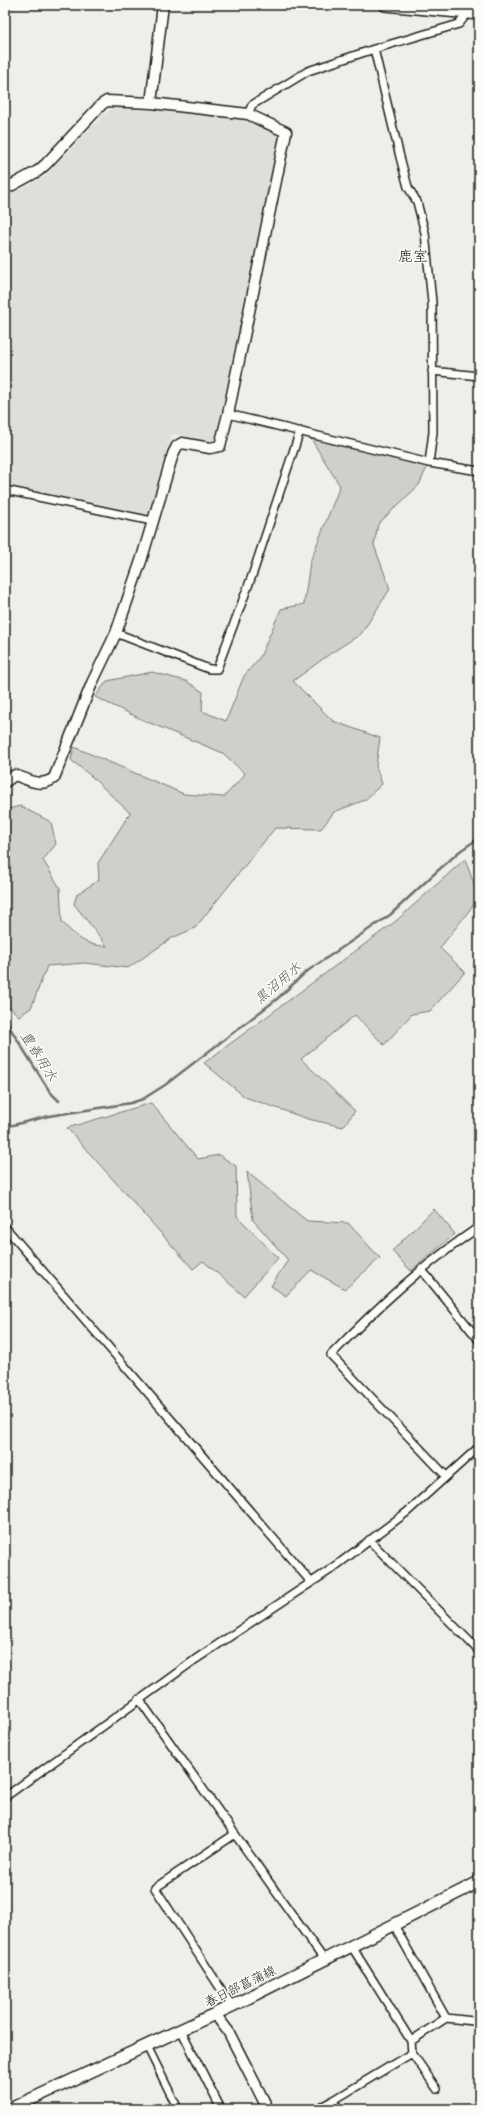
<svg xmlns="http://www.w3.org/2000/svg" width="484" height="2114" font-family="Sriracha,'Klee One',sans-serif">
	<rect width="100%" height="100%" fill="#f0eeea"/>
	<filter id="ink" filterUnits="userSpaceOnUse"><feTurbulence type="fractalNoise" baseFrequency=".025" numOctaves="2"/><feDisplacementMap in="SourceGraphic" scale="8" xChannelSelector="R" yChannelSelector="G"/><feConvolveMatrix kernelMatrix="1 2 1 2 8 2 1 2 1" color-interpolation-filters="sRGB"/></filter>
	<g filter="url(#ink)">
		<path fill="#e0deda" d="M113 108 155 111 157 109 247 118 280 135 215 440 210 442 175 434 172 436 148 513 144 516 5 485V197L44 177 104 114Z"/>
		<path fill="#d0cfcc" stroke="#767674" d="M308 434 429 463 419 485 378 524 374 545 390 589 361 634 331 653 293 681 333 721 380 738 376 766 382 784 365 800 334 812 321 829 275 828 195 928 172 938 128 968 85 963 47 966 31 1008 19 1016 5 1003V875L10 871 5 865V810L20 806 51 822 56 844 43 860 60 888 62 922C76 937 86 946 107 946L74 904 77 894 99 880 98 863 130 813 91 776 71 760 74 747 184 794 224 797 245 774 223 753 145 721 95 697 107 681 152 672 186 681 203 692 202 711 226 721 244 676 260 657 281 609 304 604 310 562 340 486Z
			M465 859 479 898 440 948 465 972 430 1011 412 1014 384 1045 355 1015 301 1059 355 1111 343 1127 308 1119 245 1097 204 1063 396 921Z
			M151 1103 198 1159 219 1155 236 1166 237 1216 278 1258 244 1296 203 1261 193 1269 67 1128Z
			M247 1172 307 1221 348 1223 380 1258 345 1289 311 1270 286 1296 271 1286 288 1260 253 1220Z
			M434 1209 455 1234 411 1271 392 1251Z"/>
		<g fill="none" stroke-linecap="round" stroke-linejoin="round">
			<path stroke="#706f6d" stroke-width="2.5" d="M5 1020 50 1092 59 1101
				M5 1127 49 1116 131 1103 143 1099 165 1085 277 999 306 972 390 915 434 874 460 851 479 838"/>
			<g stroke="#1c1c1c" stroke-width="10">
				<path id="street" d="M374 49 400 157 408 187 417 202 425 233 432 302 433 432 429 463
					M248 114 252 105 308 71 374 49 459 24 467 14V5
					M432 371 479 376
					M228 414 429 463 479 471
					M5 490 152 521
					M116 633 209 669H217L253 573 300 431
					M5 1227 311 1582
					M421 1269 479 1340
					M446 1476 331 1355C378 1306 423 1265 479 1227
					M369 1540 479 1651
					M139 1699 325 1961
					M5 1797 196 1659 333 1568 407 1512 479 1447
					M394 1925 446 2018 473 2021
					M352 1947 411 2041 412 2053 437 2089
					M232 2006 155 1888 235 1834
					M181 2030 221 2109
					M411 2041 446 2018
					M147 2046 178 2109
					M334 2100 412 2053
					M317 2109 334 2100 338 2109"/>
			</g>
			<g stroke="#1c1c1c" stroke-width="13">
				<path id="secondary" d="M151 103 163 5
					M5 189 38 171 46 164 102 104 107 101 151 103 248 114 286 132 228 414 220 446 210 448 182 443 177 446 173 454 141 561 116 633 92 683 54 778C41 788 29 780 15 775L5 782
					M215 2014 228 2031 268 2109"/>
			</g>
			<g stroke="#1c1c1c" stroke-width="14">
				<path id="primary" d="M385 5 479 14
					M10 2109 232 2006 479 1882"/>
			</g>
			<use href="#street" stroke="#fdfcf7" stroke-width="7"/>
			<use href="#secondary" stroke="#fdfcf7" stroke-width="10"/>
			<use href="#primary" stroke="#fdfcf7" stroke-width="11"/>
		</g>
	</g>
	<g text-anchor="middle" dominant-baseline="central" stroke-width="3" stroke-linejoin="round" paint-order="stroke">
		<g font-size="13" fill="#1c1c1c" stroke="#fdfcf7">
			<text transform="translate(240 1986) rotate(-26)">春日部菖蒲線</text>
		</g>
		<g font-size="14" font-style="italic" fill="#5b5b59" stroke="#fdfcf7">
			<text transform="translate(278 983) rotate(-40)">黒沼用水</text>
			<text transform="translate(39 1056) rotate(58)">豊春用水</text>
		</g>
		<g font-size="15" fill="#1c1c1c" stroke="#fdfcf7">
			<text x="413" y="256">鹿室</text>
		</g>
	</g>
	<rect width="484" height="2114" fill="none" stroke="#fdfcf7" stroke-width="20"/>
	<rect x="10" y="10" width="464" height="2094" fill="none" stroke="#1c1c1c" stroke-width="1.5" filter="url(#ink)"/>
</svg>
